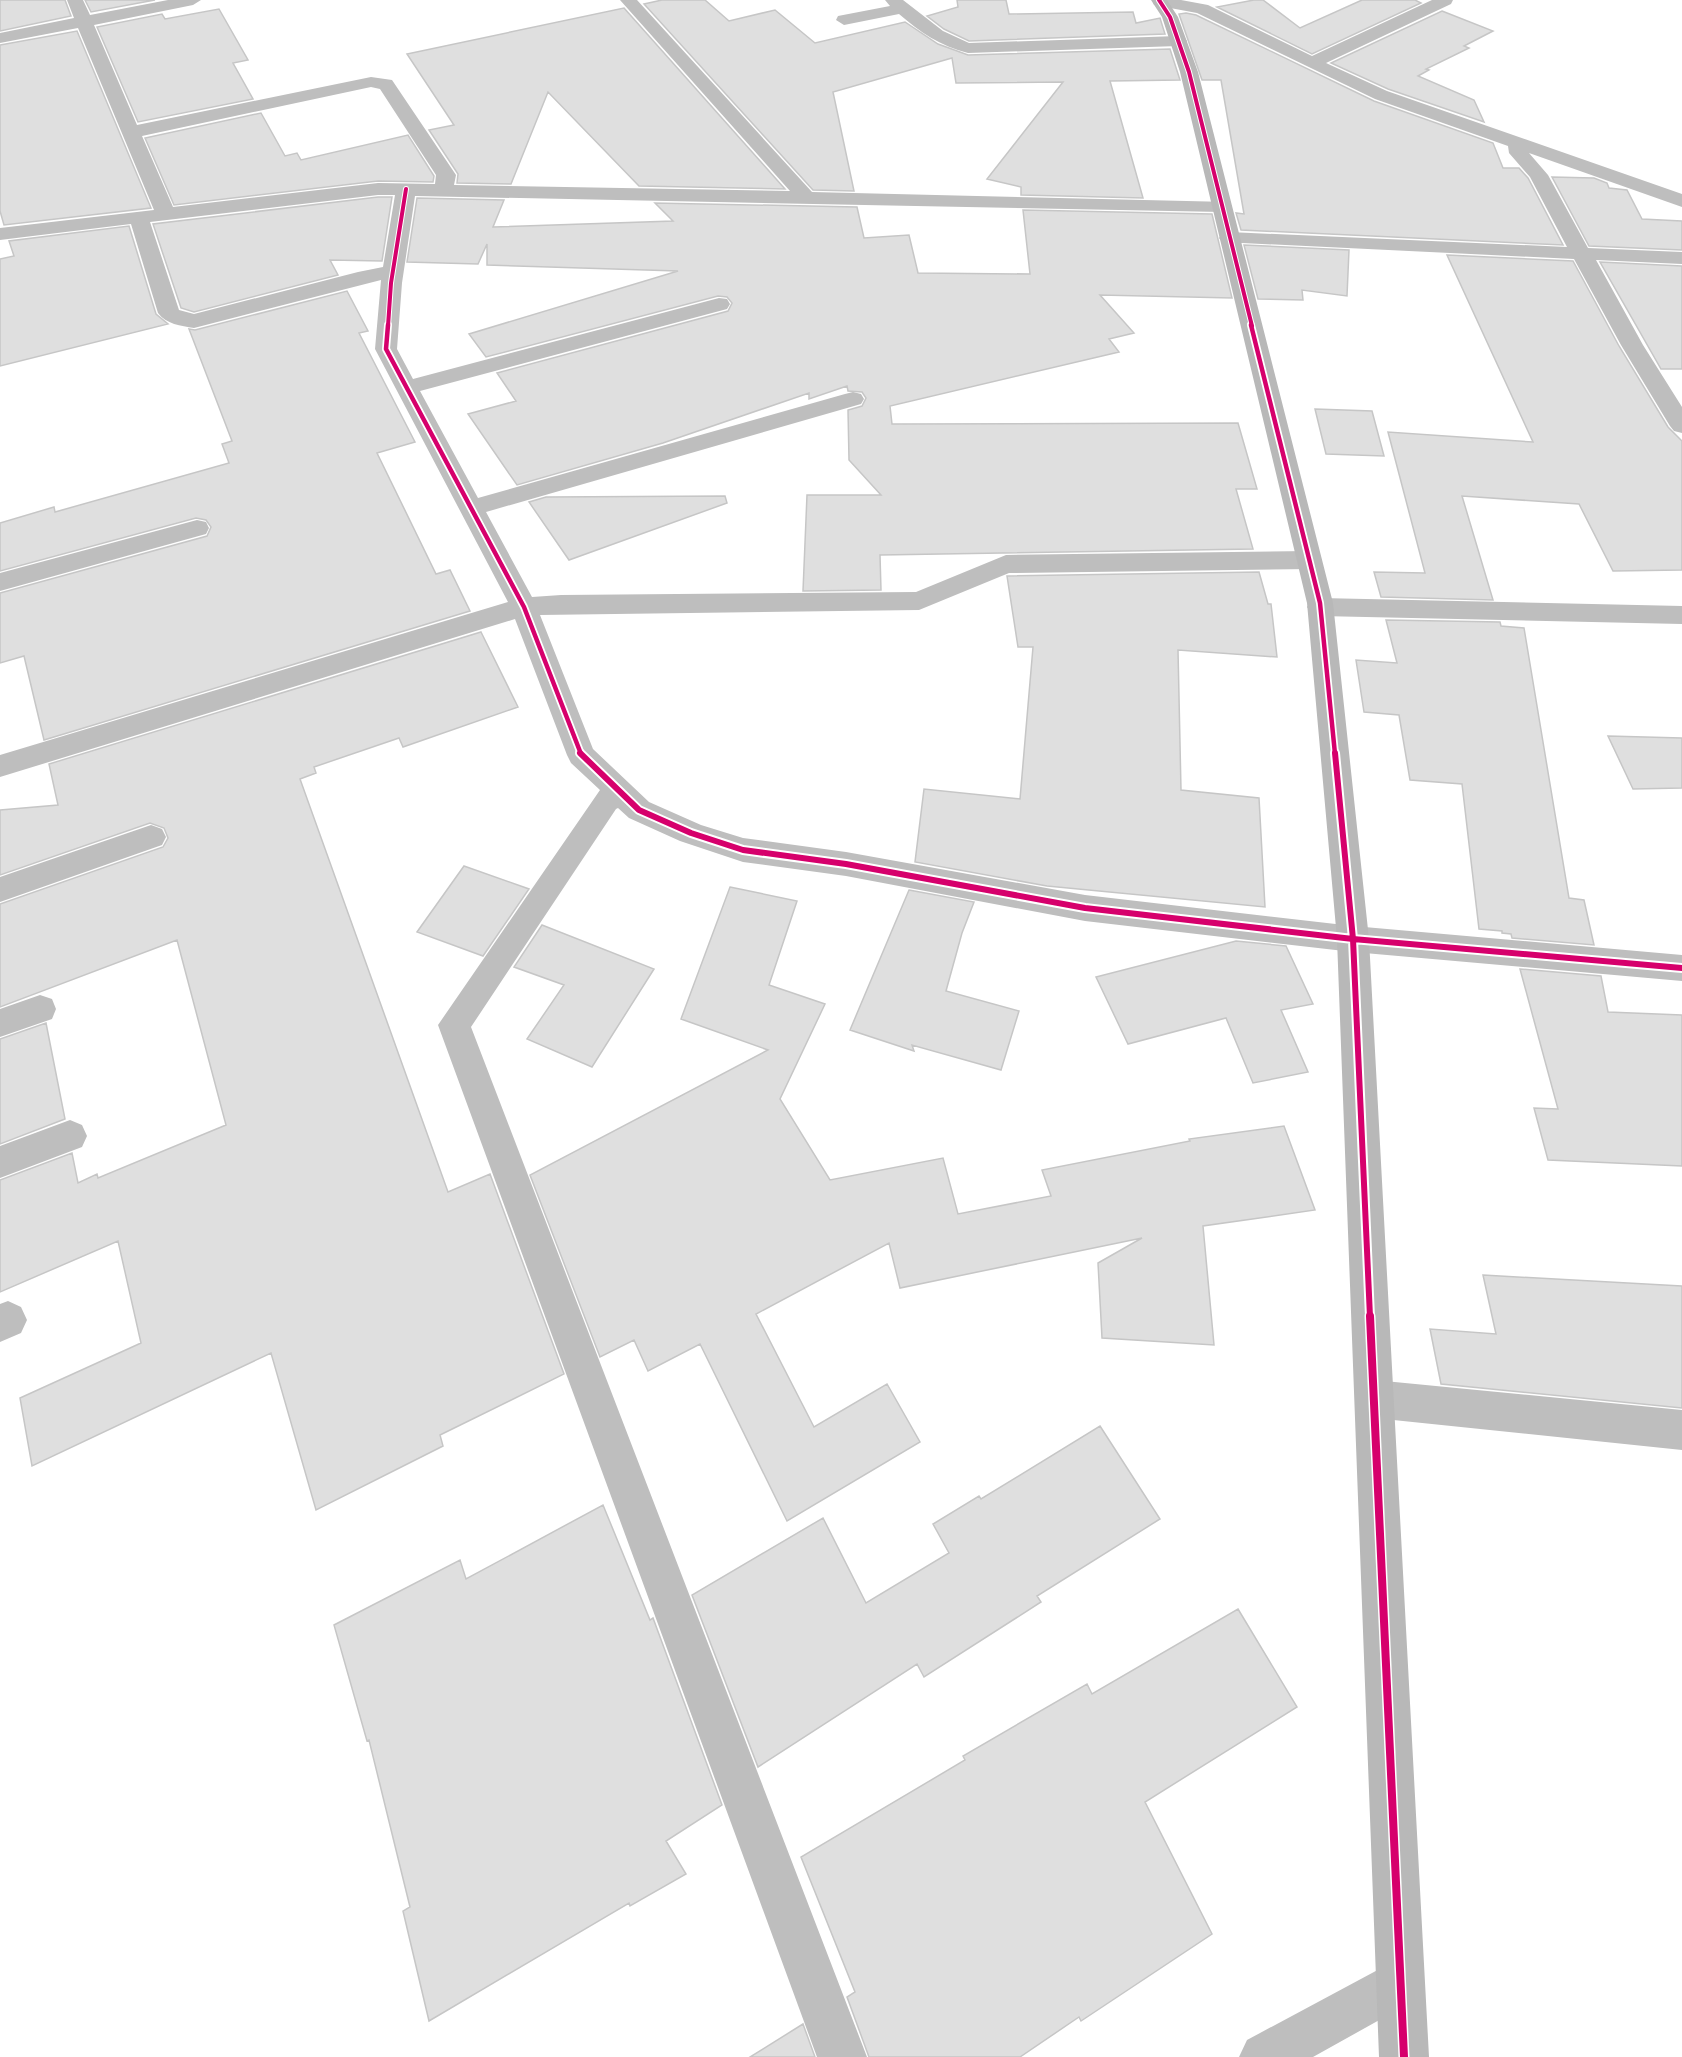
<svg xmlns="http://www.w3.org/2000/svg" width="1682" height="2057" font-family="Arial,sans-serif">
	<rect width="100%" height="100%" fill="#fff"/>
	<path fill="#dfdfdf" stroke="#c6c6c6" stroke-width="1.5" d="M0 0H65L71 16 0 31Z
		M85 0H155L91 12Z
		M662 0H705L729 21 775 10 815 43 905 22 938 44 968 55 1170 49 1180 80 1110 81 1143 198 1021 195V187L987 179 1063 82 956 83 952 58 833 92 854 191 813 190 644 4Z
		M957 0H1006L1009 14 1133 12 1136 23 1160 18 1165 34 969 41 944 29 927 16 958 7Z
		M1254 0H1263L1300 28 1362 0H1415L1421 3 1312 54 1217 7Z
		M624 8 785 189 639 186 548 92 511 184 457 183 458 174 429 130 454 125 407 54Z
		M219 9 248 60 233 63 253 99 138 122 97 27 162 14 165 19Z
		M1442 11 1493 31 1464 46 1469 48 1426 69 1429 70 1418 76 1474 100 1484 122 1388 89 1331 63Z
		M1186 13 1196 15 1374 101 1493 143 1503 168H1519L1528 178 1563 245 1241 230 1236 213 1244 214 1221 80H1202L1179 14Z
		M77 31 151 208 4 225 0 211V45Z
		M261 113 285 156 297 153 301 160 408 135 434 176 433 182 378 181 174 205 145 138Z
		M1552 177 1594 178 1607 183 1609 188 1627 190 1642 219 1682 221V250L1589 246Z
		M378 197H392L382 261 330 260 338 275 194 312 181 308 153 224Z
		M417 198 504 200 493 227 673 221 655 203 857 207 864 238 909 235 918 273 1030 274 1023 210 1212 214 1232 298 1100 295 1134 333 1109 339 1119 352 890 406 892 424 1238 423 1257 489H1236L1253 549 880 555 881 590 803 591 807 495H881L849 460 848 410 862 406 866 398 862 392 848 391 847 386 809 399V393L663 443 517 485 468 414 516 401 497 373 728 311 732 303 727 297 718 296 486 357 469 334 678 271 487 265V244L478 264 407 262Z
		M129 226 156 314 168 324 0 366V259L14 256 9 241Z
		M1244 245 1349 250 1347 296 1302 290 1303 300 1258 299Z
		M1447 255 1573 261 1619 346 1668 427 1682 441V570L1613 571 1579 504 1462 496 1493 600 1381 597 1374 572 1425 573 1388 432 1533 442Z
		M1600 262 1682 266V369H1661Z
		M347 291 368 331 359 333 415 442 377 453 436 574 450 570 470 611 44 740 24 656 0 663V593L207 536 211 527 206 520 196 518 0 571V523L54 507 55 512 229 463 222 444 232 441 189 329 195 330Z
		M1315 409 1372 411 1384 456 1326 454Z
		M725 496 727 503 569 560 529 502 546 497Z
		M1259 572 1268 604H1271L1277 657 1178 650 1181 790 1259 798 1265 907 1047 886 915 862 924 789 1020 799 1033 647H1018L1007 576Z
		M1386 620 1500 622 1501 626 1524 628 1569 898 1584 900 1594 945 1512 938 1511 934 1502 933V931L1479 929 1462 784 1410 780 1399 715 1364 712 1356 660 1397 663Z
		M481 632 518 707 403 747 399 738 314 767 316 773 300 779 448 1192 490 1174 564 1374 440 1435 443 1446 316 1510 271 1353 32 1466 20 1398 141 1343 118 1241 0 1292V1180L72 1153 78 1183 97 1174 98 1178 226 1125 177 940 0 1007V904L163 847 168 838 164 828 150 823 0 875V810L58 805 49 764Z
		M1608 736 1682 738V788L1633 789Z
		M464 866 529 889 483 956 417 932Z
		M730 887 797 901 769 985 825 1004 780 1099 830 1180 943 1158 958 1214 1051 1196 1042 1170 1190 1141 1189 1139 1284 1126 1315 1210 1203 1226 1214 1345 1102 1338 1098 1263 1142 1238 900 1288 889 1243 756 1314 814 1427 887 1384 920 1442 787 1521 700 1344 648 1371 634 1340 600 1357 530 1175 768 1050 681 1019Z
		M909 890 974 902 962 933 946 991 1019 1011 1001 1070 912 1045 914 1051 850 1030Z
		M542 925 654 969 592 1067 527 1039 564 985 514 967Z
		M1236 941 1286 946 1313 1004 1281 1010 1308 1072 1253 1083 1226 1018 1128 1044 1096 977Z
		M1520 969 1601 976 1608 1012 1682 1015V1166L1548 1160 1534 1108 1558 1109Z
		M46 1023 65 1119 0 1144V1039Z
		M1483 1275 1682 1286V1408L1441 1384 1430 1329 1496 1334Z
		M1100 1426 1160 1519 1037 1596 1041 1602 924 1677 917 1664 758 1767 692 1595 823 1518 866 1603 949 1553 933 1524 979 1496 981 1499Z
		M603 1505 650 1620 653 1618 722 1805 666 1841 686 1874 630 1906 629 1903 429 2021 403 1911 410 1907 369 1740 367 1741 334 1625 460 1560 466 1579Z
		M1238 1609 1297 1707 1145 1802 1212 1934 1081 2021 1079 2017 1020 2057H869L847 1997 855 1992 801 1857 965 1760 963 1756 1087 1684 1092 1694Z
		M803 2024 815 2057H750Z"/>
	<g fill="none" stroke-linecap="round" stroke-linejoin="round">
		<path fill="#bebebe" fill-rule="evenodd" d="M67 0H83L90 15 168 0H201L193 5 94 25 137 125 371 77 392 80 456 175 454 185 790 191 620 0H637L812 192 1229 202 1232 206 1229 210 1222 212 415 196 402 283 397 349 413 379 719 298 727 299 730 304 727 309 420 391 478 498 845 394 853 392 861 394 864 399 861 404 486 512 532 597 561 595 916 592 1006 555 1309 551 1318 554 1322 560 1318 566 1309 569 1009 573 919 610 540 615 593 749 649 802 701 825 743 838 846 852 1085 895 1353 926 1682 955V981L1353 952 1085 921 846 876 743 862 680 841 629 818 618 808 616 809 471 1027 867 2057H817L438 1025 600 790 571 763 567 755 515 619 0 777V755L508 602 375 349 381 280 194 328C181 326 166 324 158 313L131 224 0 240V228L154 210 78 28 0 43V33L74 18ZM371 87 380 89 436 175 435 184 378 183 173 207 142 136ZM378 195H395L383 267 358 272 194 314 179 310 150 222Z
			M885 0H903L943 31 969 43 1178 36 1184 37 1187 41 1184 45 1178 46 968 53C940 46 920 32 899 14L844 25 836 20 838 16 890 6Z
			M1152 0H1181L1208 5 1312 56 1432 0H1453L1451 4 1326 63 1387 91 1682 194V207L1529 153 1548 175 1588 248 1682 252V264L1596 260 1643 345 1682 407V433L1674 431 1670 426 1621 345 1574 259 1222 242 1219 238 1222 234 1229 232 1567 247 1530 177 1509 153 1508 146 1375 99 1197 13 1154 5Z
			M197 520 206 522 209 528 206 534 0 591V573Z
			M1320 598 1682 606V624L1320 616 1311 613 1307 607 1311 601Z
			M151 825 162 829 166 837 162 845 0 902V877Z
			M40 995 52 999 56 1009 52 1019 0 1037V1009Z
			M70 1120 82 1125 87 1136 82 1147 0 1178V1146Z
			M8 1301 21 1307 27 1320 21 1333 0 1342V1304Z
			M1374 1380 1682 1410V1450L1374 1418 1360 1413 1355 1399 1360 1385Z
			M1400 1958 1417 1965 1424 1982 1417 1999 1313 2057H1239L1247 2040Z"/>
		<path fill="#b8b8b8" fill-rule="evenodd" d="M1151 0H1167L1178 17 1198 72 1333 603 1369 939 1429 2057H1379L1337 939 1307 603 1180 72 1162 17Z"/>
		<g stroke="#fff" stroke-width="6">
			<path id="cycleway-far3" d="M1159 0 1170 17 1189 72 1252 326
				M388 326 391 283 406 189"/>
		</g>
		<g stroke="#fff" stroke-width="8">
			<path id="cycleway-far2" d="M388 325 386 349 524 607 581 754
				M1251 325 1320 603 1335 754"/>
		</g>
		<g stroke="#fff" stroke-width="10">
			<path id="cycleway-far1" d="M580 753 639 810 691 833 743 850 846 864 1085 908 1353 939 1682 968
				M1335 753 1353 939 1370 1317"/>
		</g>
		<g stroke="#fff" stroke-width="11">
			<path id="cycleway" d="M1370 1316 1404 2057"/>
		</g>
		<use href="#cycleway-far3" stroke="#d6006c" stroke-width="4"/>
		<use href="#cycleway-far2" stroke="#d6006c" stroke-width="4.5"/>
		<use href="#cycleway-far1" stroke="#d6006c" stroke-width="6"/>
		<use href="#cycleway" stroke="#d6006c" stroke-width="8"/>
	</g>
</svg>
